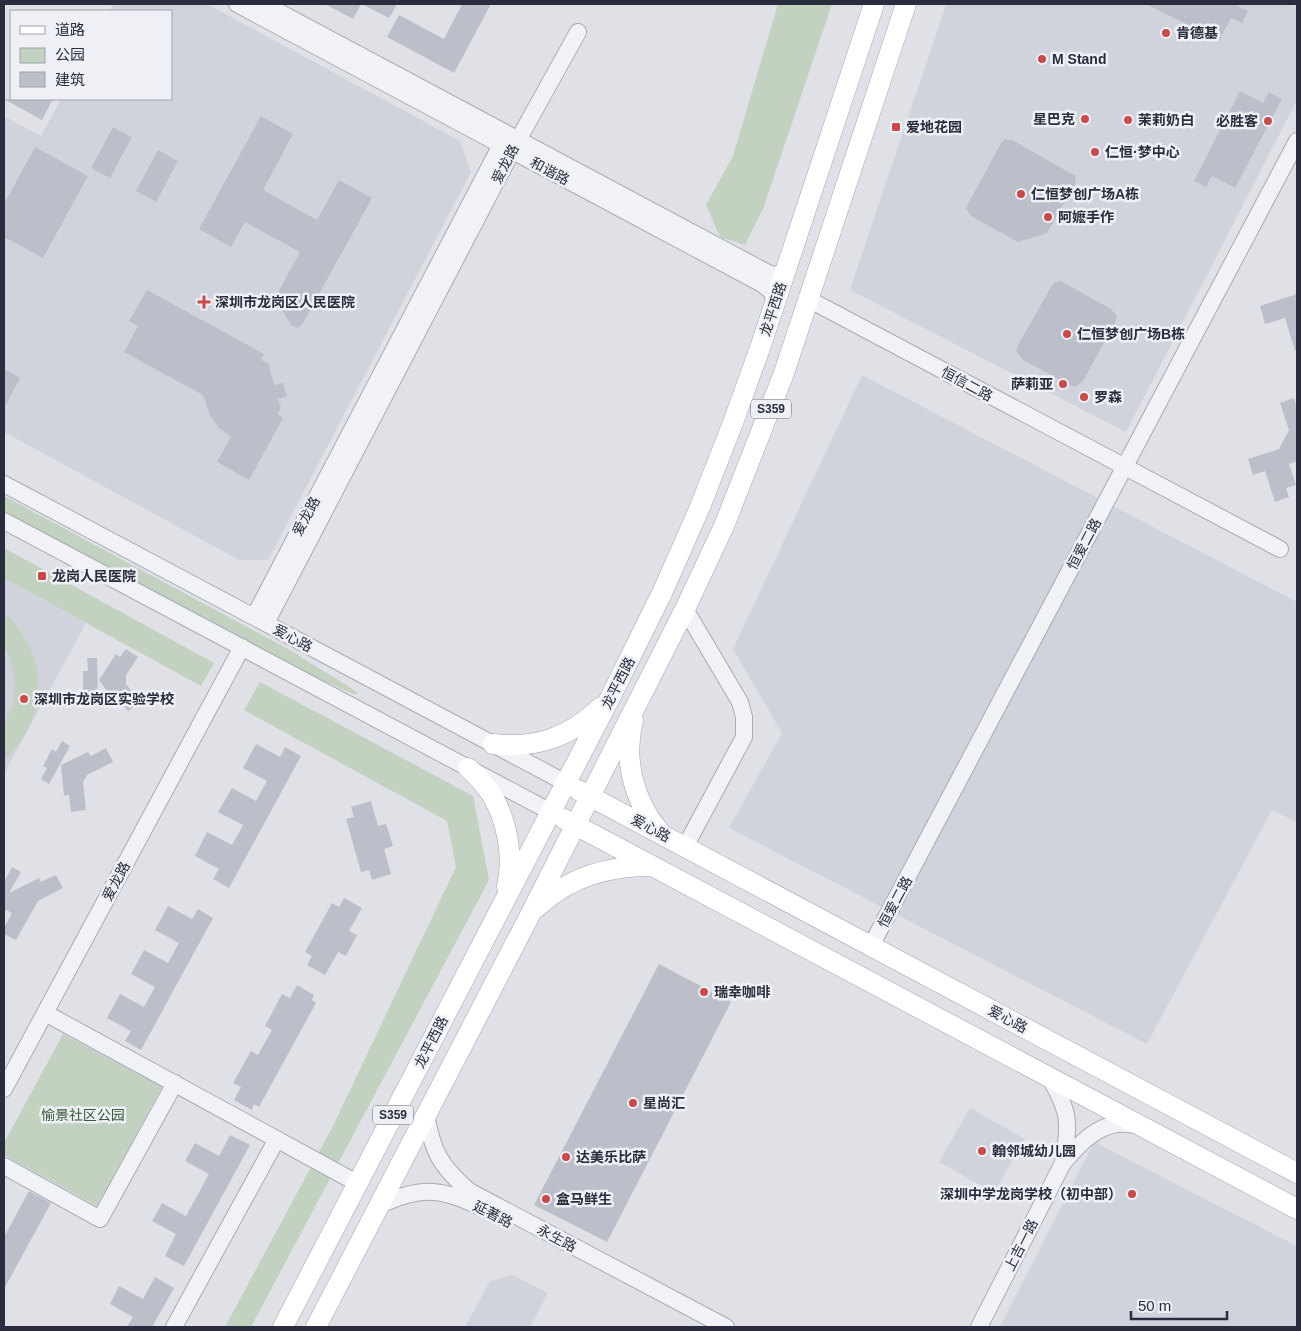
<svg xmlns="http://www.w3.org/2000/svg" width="1301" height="1331" font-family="Helvetica,'Noto Sans SC',sans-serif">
	<rect width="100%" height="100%" fill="#dfe1e7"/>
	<path fill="#d1d3dc" d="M113 4H207L460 141 471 172 268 560H239L4 432V116L41 136 61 99H171V11H109Z
		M946 4H1291L1297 7V100L1126 432 850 290Z
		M862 375 1297 602V822L1272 810 1147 1044 729 828 782 733 733 649Z
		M4 578 86 623 4 774Z
		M970 1108 1025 1139 994 1193 939 1162Z
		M1094 1142 1297 1246V1327H1000Z
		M513 1275 548 1293 530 1327H465L490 1281Z"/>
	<path fill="#c2d1c0" d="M778 4H832L763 209 745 245 720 237 706 205 733 156Z
		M4 496 288 649 357 692 356 695 281 662 4 512Z
		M4 548 214 663 201 686 4 578Z
		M4 612C50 655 50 717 4 760V725L13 704 15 680 10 657 4 646Z
		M260 682 473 796 489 880 251 1327H225L333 1126 456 867 447 821 244 710Z
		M63 1034 162 1087 97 1206 4 1155V1143Z"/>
	<path fill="#bcbfca" d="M325 4H361L353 19Z
		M362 4H397L389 18Z
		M462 4H491L454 73 387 37 399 15 444 39Z
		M1146 4H1234L1248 11 1242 23 1231 18 1219 41Z
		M1240 91 1263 103 1269 92 1282 99 1235 188 1212 176 1206 187 1194 181Z
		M4 99H53L42 120Z
		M261 116 293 134 263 190 317 220 339 180 372 198 302 325 297 328 291 325 275 298 300 252 245 222 231 247 199 229Z
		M113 127 132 137 110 178 91 168Z
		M1005 139 1012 140 1074 175 1076 178 1075 184 1047 233 1018 242 971 216 966 208 1001 143Z
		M35 147 88 176 43 258 4 237V204Z
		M158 150 178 161 156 202 136 191Z
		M1061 281 1111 309 1117 316 1115 323 1083 381 1075 387 1069 385 1022 359 1016 351 1018 345 1051 287 1055 282Z
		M147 290 264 354 261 360 268 363 274 385 283 383 287 396 278 399 281 408 277 414 283 418 249 480 217 462 231 437 219 428 210 416 203 395 124 352 138 326 129 321Z
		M1297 294V350L1295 351 1285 318 1265 324 1260 306Z
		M4 369 20 378 4 408Z
		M1294 398 1297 408V461L1289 464 1296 485 1286 488 1289 497 1275 502 1265 471 1253 475 1248 459 1279 449 1289 430 1280 403Z
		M126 649 138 657 126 675V684L140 702 128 711 121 702 117 705 99 680 116 654 120 657Z
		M87 658H97L98 702H88V689L83 690V671H88Z
		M62 741 70 746 49 784 41 779 47 768 43 766 52 749 56 752Z
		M256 744 280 757 285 747 301 756 229 888 213 879 219 869 195 856 207 832 232 845 243 825 218 812 232 788 256 801 267 781 243 768Z
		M106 748 113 762 87 775 83 782 86 810 71 812 69 795 64 796 61 765 88 752 91 756Z
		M371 801 378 826 386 824 393 846 384 849 391 874 372 880 369 870 361 872 346 819 354 817 351 807Z
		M12 867 21 872 9 893 39 878 41 882 56 875 63 888 38 901 16 940 4 934V928L12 913 4 909V882Z
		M344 898 362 908 349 931 357 935 346 956 338 952 325 975 307 965 312 956 305 952 332 903 339 907Z
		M168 906 192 919 198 909 213 918 141 1050 125 1041 131 1031 107 1018 120 994 144 1007 155 987 131 974 144 950 168 963 179 943 155 930Z
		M659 964 731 1002 607 1242 534 1205Z
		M297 985 314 995 312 1000 316 1003 259 1107 254 1104 252 1110 234 1100 241 1087 233 1083 251 1051 258 1055 272 1030 265 1026 282 994 290 998Z
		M230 1135 250 1145 184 1266 165 1256 176 1234 152 1221 162 1203 186 1216 209 1174 185 1161 195 1143 219 1156Z
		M29 1191 51 1203 4 1289V1237Z
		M155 1277 174 1288 152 1327H127L133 1317 110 1304 119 1286 143 1299Z"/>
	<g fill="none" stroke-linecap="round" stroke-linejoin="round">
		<g stroke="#a8abb4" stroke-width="18">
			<path id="minor" d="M237 4 762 284 772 292 775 303
				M264 4 768 273 776 275 786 270
				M810 300 1280 549
				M4 484 566 783
				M4 521 551 812
				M254 617 501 145 512 142
				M266 623 512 151 578 32
				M685 847 744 737V717L740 702 685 609
				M871 946 1297 141
				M45 1013 357 1183
				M1049 1077C1070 1111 1070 1124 1063 1163
				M4 1089 242 647
				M426 1113C432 1151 440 1166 469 1191L726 1327
				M4 1166 100 1219 175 1083
				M378 1206C418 1187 439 1187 478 1206
				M174 1327 277 1139
				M979 1327 1063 1163C1077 1147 1094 1127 1117 1124 1123 1123 1131 1125 1137 1125"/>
		</g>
		<g stroke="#9fa3b2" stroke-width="21">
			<path id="major" d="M633 720C623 760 634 801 659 831
				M493 744C536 749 570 737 601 707
				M468 768C477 776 485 785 492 795 507 821 514 857 507 886
				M578 790 1297 1173
				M564 819 1297 1209
				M536 908C569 877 607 866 651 866
				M283 1327 610 698 662 593 700 507 734 420 760 348 874 4
				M316 1327 530 915 685 609 724 526 784 373 906 4"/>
		</g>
		<use href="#minor" stroke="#f1f2f6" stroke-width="16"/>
		<use href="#major" stroke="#fff" stroke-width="20"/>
	</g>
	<g fill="#c64b4a" stroke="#eef0f5" stroke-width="2">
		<circle cx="1166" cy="33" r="5"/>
		<circle cx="1042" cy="59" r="5"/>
		<circle cx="1085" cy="119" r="5"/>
		<circle cx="1128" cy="120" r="5"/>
		<circle cx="1268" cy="121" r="5"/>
		<rect x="891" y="122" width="10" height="10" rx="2.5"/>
		<circle cx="1095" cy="152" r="5"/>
		<circle cx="1021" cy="194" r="5"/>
		<circle cx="1048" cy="217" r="5"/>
		<path d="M201.5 294.5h5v5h5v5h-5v5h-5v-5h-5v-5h5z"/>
		<circle cx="1067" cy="334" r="5"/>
		<circle cx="1063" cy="384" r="5"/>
		<circle cx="1084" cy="397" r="5"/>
		<rect x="37" y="571" width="10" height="10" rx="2.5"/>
		<circle cx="24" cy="699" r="5"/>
		<circle cx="704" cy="992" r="5"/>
		<circle cx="633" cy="1103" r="5"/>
		<circle cx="982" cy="1151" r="5"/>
		<circle cx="566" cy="1157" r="5"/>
		<circle cx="1132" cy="1194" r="5"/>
		<circle cx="546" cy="1199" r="5"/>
	</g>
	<g text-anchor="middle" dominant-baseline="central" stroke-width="5" stroke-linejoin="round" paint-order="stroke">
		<g fill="#eef0f5" stroke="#646874" stroke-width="1">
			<rect x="751" y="399.5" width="40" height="19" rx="4"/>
			<rect x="373" y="1105.5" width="40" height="19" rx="4"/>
		</g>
		<g font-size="12" font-weight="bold" fill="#292d3d">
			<text x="771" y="409">S359</text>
			<text x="393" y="1115">S359</text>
		</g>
		<g font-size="14" font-weight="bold" fill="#292d3d" stroke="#eef0f5" text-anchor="start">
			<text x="1176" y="33">肯德基</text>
			<text x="1052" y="59">M Stand</text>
			<text x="1075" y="119" text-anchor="end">星巴克</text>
			<text x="1138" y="120">茉莉奶白</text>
			<text x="1258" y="121" text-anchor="end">必胜客</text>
			<text x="906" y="127">爱地花园</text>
			<text x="1105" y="152">仁恒·梦中心</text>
			<text x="1031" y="194">仁恒梦创广场A栋</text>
			<text x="1058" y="217">阿嬷手作</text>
			<text x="215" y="302">深圳市龙岗区人民医院</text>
			<text x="1077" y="334">仁恒梦创广场B栋</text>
			<text x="1053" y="384" text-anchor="end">萨莉亚</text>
			<text x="1094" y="397">罗森</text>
			<text x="52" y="576">龙岗人民医院</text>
			<text x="34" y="699">深圳市龙岗区实验学校</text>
			<text x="714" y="992">瑞幸咖啡</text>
			<text x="643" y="1103">星尚汇</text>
			<text x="992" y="1151">翰邻城幼儿园</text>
			<text x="576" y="1157">达美乐比萨</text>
			<text x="1122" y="1194" text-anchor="end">深圳中学龙岗学校（初中部）</text>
			<text x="556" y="1199">盒马鲜生</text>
		</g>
		<g font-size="14" fill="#292d3d" stroke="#eef0f5">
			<text transform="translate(505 164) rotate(-63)">爱龙路</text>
			<text transform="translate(550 171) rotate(28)">和谐路</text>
			<text transform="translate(773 309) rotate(-72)">龙平西路</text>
			<text transform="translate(967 384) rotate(28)">恒信二路</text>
			<text transform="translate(306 516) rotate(-62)">爱龙路</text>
			<text transform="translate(1084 544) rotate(-62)">恒爱二路</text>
			<text transform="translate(293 638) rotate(28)">爱心路</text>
			<text transform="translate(618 683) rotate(-63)">龙平西路</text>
			<text transform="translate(651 828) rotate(28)">爱心路</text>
			<text transform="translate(116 881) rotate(-62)">爱龙路</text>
			<text transform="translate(895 902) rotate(-62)">恒爱二路</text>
			<text transform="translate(1008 1019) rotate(28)">爱心路</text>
			<text transform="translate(431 1042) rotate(-63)">龙平西路</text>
			<text transform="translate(493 1214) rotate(27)">延著路</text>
			<text transform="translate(557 1238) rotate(28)">永生路</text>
			<text transform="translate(1021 1245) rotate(-63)">上吉一路</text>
		</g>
		<g font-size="14" fill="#385837" stroke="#eef0f5">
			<text x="83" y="1115">愉景社区公园</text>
		</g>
	</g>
	<rect width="1301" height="1331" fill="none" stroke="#292d3d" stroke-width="10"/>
	<rect x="10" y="10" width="162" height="90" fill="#eef0f5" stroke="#9fa2ab"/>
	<rect x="20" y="26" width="25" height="8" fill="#ffffff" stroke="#9fa2ab"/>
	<text x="55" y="35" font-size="15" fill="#292d3d">道路</text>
	<rect x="20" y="48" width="25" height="15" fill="#c2d1c0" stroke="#9fa2ab"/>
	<text x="55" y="60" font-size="15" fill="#292d3d">公园</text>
	<rect x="20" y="72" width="25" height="15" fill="#bcbfca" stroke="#9fa2ab"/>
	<text x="55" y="85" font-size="15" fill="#292d3d">建筑</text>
	<path d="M1131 1311v8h96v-8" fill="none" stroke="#292d3d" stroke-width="2.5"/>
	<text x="1138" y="1311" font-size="15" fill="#292d3d" stroke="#eef0f5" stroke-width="4" paint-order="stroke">50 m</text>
</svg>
